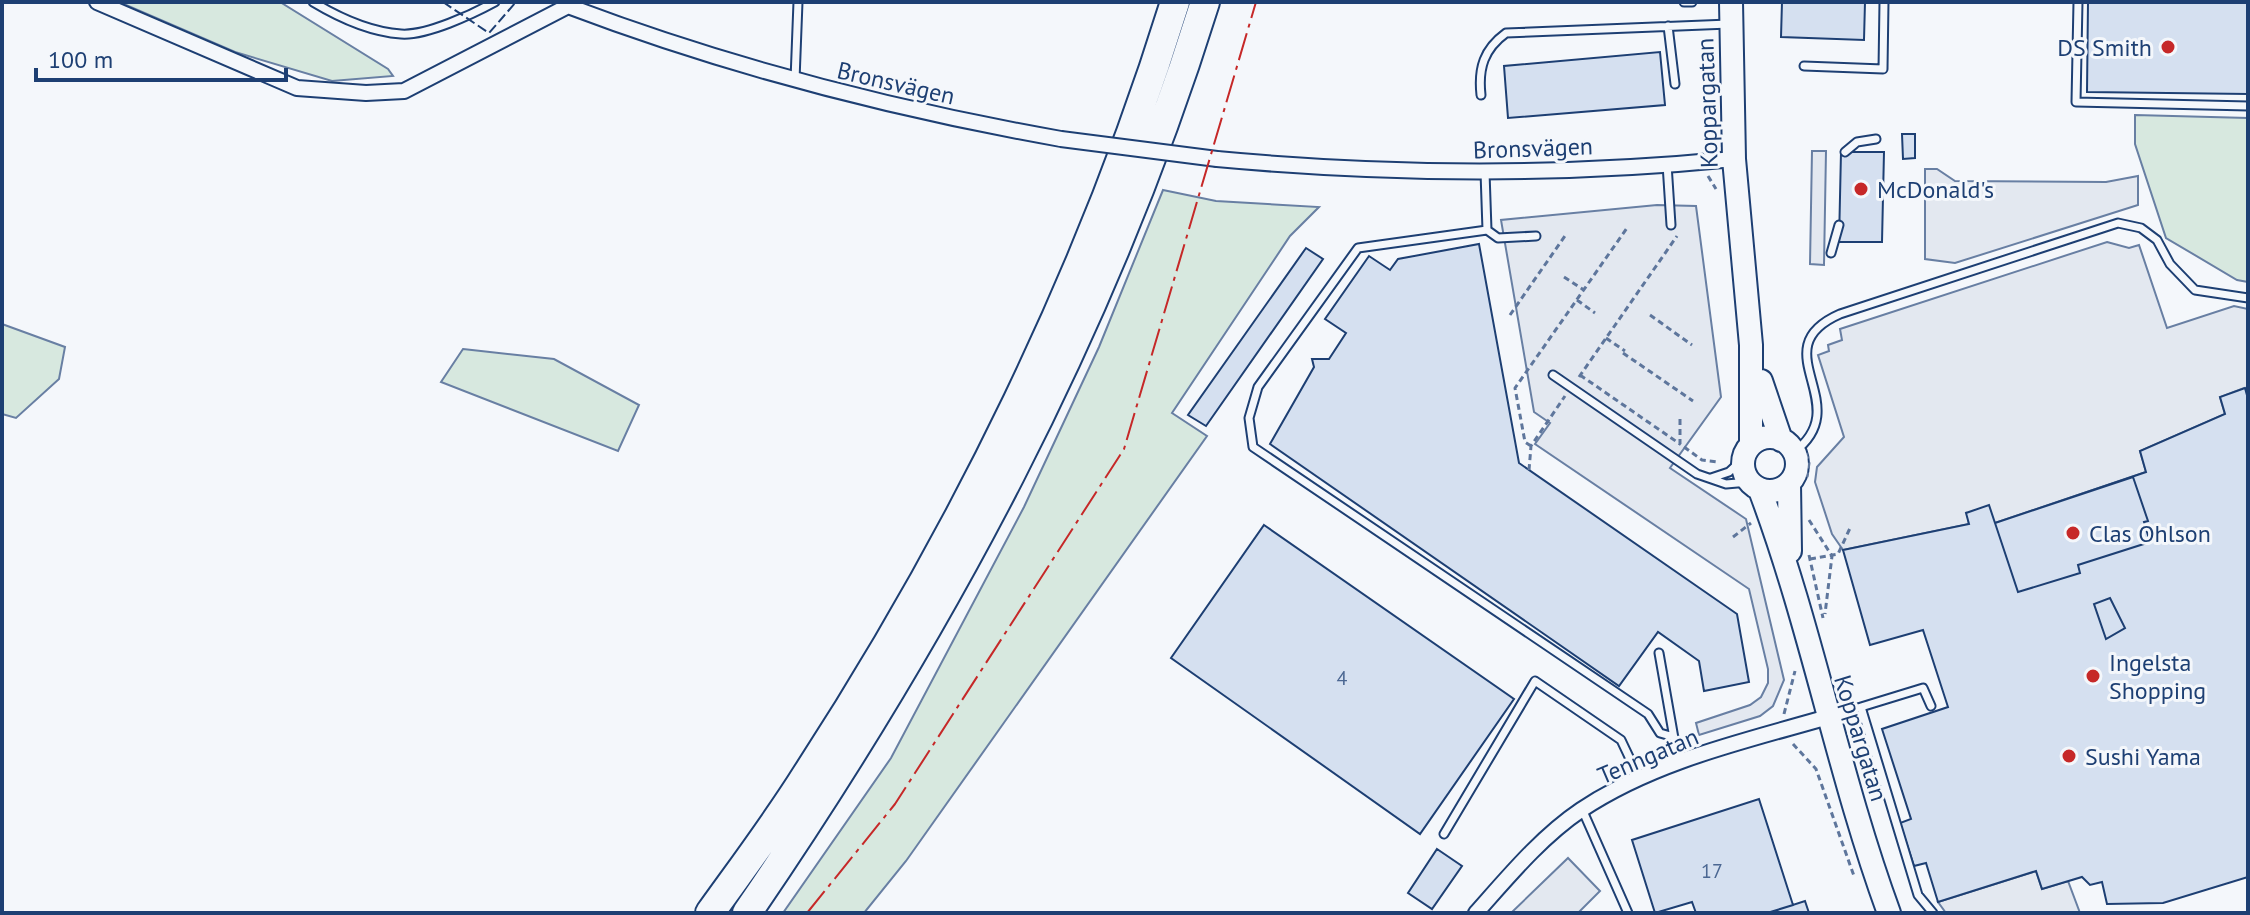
<svg xmlns="http://www.w3.org/2000/svg" width="2250" height="915" font-family="'PT Sans',sans-serif">
	<rect width="100%" height="100%" fill="#f4f7fb"/>
	<path fill="#d7e8df" stroke="#687fa3" stroke-width="2" d="M119 2H280L388 69 393 76 332 81 235 52Z
		M2135 115 2248 118V282L2237 280 2166 238 2135 144Z
		M1163 190 1216 201 1319 207 1290 236 1172 413 1207 436 906 861 864 913H783L891 758 1024 507 1099 347Z
		M2 324 65 347 59 379 16 418 2 414Z
		M463 349 554 359 639 405 618 451 441 382Z"/>
	<path fill="#e3e8f0" stroke="#687fa3" stroke-width="2" d="M1812 151H1826L1824 265 1810 264Z
		M1925 169H1937L1955 181 2106 182 2138 176V205L1955 263 1925 259Z
		M1657 205 1696 206 1721 397 1670 468 1746 519 1784 680 1773 706 1760 716 1699 735 1696 723 1750 705 1761 697 1768 683V669L1749 589 1535 444 1550 423 1534 412 1501 220Z
		M2107 242 2129 248 2139 245 2167 328 2234 306 2248 309V399L2244 388 2220 397 2225 414 2140 451 2146 472 1995 523 1967 513 1969 524 1843 550 1832 534 1815 482 1817 467 1844 437 1818 355 1829 351 1828 345 1842 340 1840 329Z
		M1568 858 1600 891 1578 913H1511Z
		M2036 871 2042 889 2068 881 2080 913H1946L1938 902Z"/>
	<path fill="#d5e0f0" stroke="#1d3f73" stroke-width="2" d="M1782 2H1865L1864 40 1781 37Z
		M2088 2H2248V94L2087 92Z
		M1660 52 1665 105 1508 118 1504 66Z
		M1902 134H1915V158L1903 159Z
		M1841 152H1884L1882 242H1839Z
		M1479 244 1519 463 1737 614 1749 682 1704 691 1699 661 1658 632 1619 686 1270 444 1314 367 1312 359H1329L1346 333 1325 319 1369 256 1390 270 1398 259Z
		M1306 248 1323 259 1206 426 1188 415Z
		M2245 388 2248 399V877L2163 903 2107 904 2102 882 2090 885 2082 877 2042 889 2036 871 1938 902 1926 863 1914 866 1900 823 1911 819 1882 729 1948 707 1923 630 1870 645 1843 550 1969 524 1966 513 1989 505 1995 523 2146 472 2140 451 2225 414 2220 397Z
		M2133 477 2148 521 2144 522 2150 542 2078 565 2080 573 2018 592 1995 523Z
		M1264 525 1514 699 1420 834 1171 658Z
		M2110 598 2125 628 2106 639 2094 604Z
		M1759 799 1793 905 1767 913H1696L1692 902 1655 913 1632 840Z
		M1437 849 1462 866 1432 909 1408 893Z
		M1805 901 1809 913H1768Z"/>
	<g fill="none" stroke-linecap="round" stroke-linejoin="round">
		<g stroke="#1d3f73" stroke-width="11">
			<path id="lane" d="M313 2C338 17 371 32 401 34 426 36 473 14 495 2
				M1684 2H1692
				M2078 2 2076 102 2248 106
				M1668 26 1675 84
				M1804 66 1883 69 1884 2
				M795 80 798 2
				M1481 95C1478 68 1484 49 1506 33L1729 24
				M1845 152 1857 142 1876 139
				M1667 164 1671 225
				M1485 172 1487 230 1498 238 1536 236
				M1487 230 1358 248 1258 387 1249 418 1253 447 1648 714 1660 733 1674 737
				M1831 253 1839 225
				M1553 375 1697 474 1726 484 1749 482
				M1794 452C1858 404 1760 349 1840 314L2118 223 2141 228 2157 240 2170 264 2195 290 2248 298
				M1711 478 1729 472 1743 459
				M1659 653 1678 761
				M1861 707 1923 688 1931 706
				M1834 715 1861 707 1918 895 1933 913
				M1582 809 1628 913
				M1444 834 1535 681 1621 740 1639 778"/>
		</g>
		<g stroke="#1d3f73" stroke-width="18">
			<path id="street" d="M97 2 297 88 366 93 404 91 568 6C729 67 892 109 1061 139
				M1217 159C1389 175 1562 176 1734 159
				M1476 913C1508 877 1541 837 1581 810 1654 761 1745 741 1828 717"/>
		</g>
		<g stroke="#1d3f73" stroke-width="26">
			<path id="secondary" d="M1731 2 1734 159 1751 345V444
				M1761 381 1781 440
				M1743 464a27 27 0 1 1 54 0a27 27 0 1 1-54 0Z
				M1789 484 1790 551
				M1760 490C1812 628 1838 774 1889 913"/>
		</g>
		<g stroke="#1d3f73" stroke-width="32">
			<path id="highway" d="M710 913C743 867 777 822 807 774 962 536 1091 274 1175 2
				M747 913C940 631 1103 330 1205 2"/>
		</g>
		<path stroke="#5e769c" stroke-width="3" stroke-dasharray="6 4" stroke-linecap="butt" d="M1708 176 1716 189
			M1564 277 1584 290
			M1577 300 1595 313
			M1510 315 1567 233
			M1650 315 1692 345
			M1606 338 1625 351
			M1623 353 1693 401
			M1580 375 1680 444
			M1579 377 1677 236
			M1680 419V444L1702 460 1717 462
			M1531 446 1525 442 1515 388 1627 228
			M1806 453 1809 463 1807 477
			M1529 470 1531 446 1565 396
			M1809 520 1832 556 1825 614
			M1733 537 1751 523
			M1809 555 1823 618
			M1810 559 1838 554 1851 526
			M1784 714 1795 671
			M1793 744 1816 769 1854 876"/>
		<use href="#lane" stroke="#f4f7fb" stroke-width="7"/>
		<use href="#street" stroke="#f4f7fb" stroke-width="14"/>
		<use href="#secondary" stroke="#f4f7fb" stroke-width="22"/>
		<use href="#highway" stroke="#f4f7fb" stroke-width="28"/>
		<g stroke="#1d3f73" stroke-width="18" stroke-linecap="butt">
			<path id="street-bridge" d="M1061 139 1217 159"/>
		</g>
		<use href="#street-bridge" stroke="#f4f7fb" stroke-width="14"/>
		<path stroke="#1d3f73" stroke-width="2" stroke-dasharray="10 4" stroke-linecap="butt" d="M443 2 489 33 516 2"/>
		<path stroke="#c62828" stroke-width="2" stroke-dasharray="28 6 4 6" stroke-linecap="butt" d="M807 913 895 804 1124 449 1256 2"/>
	</g>
	<g fill="#c62828" stroke="#f4f7fb" stroke-width="3">
		<circle cx="2168" cy="47" r="8"/>
		<circle cx="1861" cy="189" r="8"/>
		<circle cx="2073" cy="533" r="8"/>
		<circle cx="2093" cy="676" r="8"/>
		<circle cx="2069" cy="756" r="8"/>
	</g>
	<g text-anchor="middle" dominant-baseline="central" stroke-width="6" stroke-linejoin="round" paint-order="stroke">
		<g font-size="20" fill="#4b6792">
			<text x="1342" y="678">4</text>
			<text x="1712" y="871">17</text>
		</g>
		<g font-size="24" fill="#1d3f73" stroke="#f4f7fb" text-anchor="start">
			<text x="2152" y="47" text-anchor="end">DS Smith</text>
			<text x="1877" y="189">McDonald's</text>
			<text x="2089" y="533">Clas Ohlson</text>
			<text x="2109" y="662">Ingelsta<tspan x="2109" dy="28">Shopping</tspan></text>
			<text x="2085" y="756">Sushi Yama</text>
		</g>
		<g font-size="24" fill="#1d3f73" stroke="#f4f7fb">
			<text transform="translate(896 83) rotate(13)">Bronsvägen</text>
			<text transform="translate(1707 103) rotate(-92)">Koppargatan</text>
			<text transform="translate(1533 148) rotate(-2)">Bronsvägen</text>
			<text transform="translate(1861 738) rotate(73)">Koppargatan</text>
			<text transform="translate(1648 756) rotate(-23)">Tenngatan</text>
		</g>
	</g>
	<rect width="2250" height="915" fill="none" stroke="#1d3f73" stroke-width="8"/>
	<path d="M36 68v12h250v-12" fill="none" stroke="#1d3f73" stroke-width="4"/>
	<text x="48" y="68" font-size="24" fill="#1d3f73" stroke="#f4f7fb" stroke-width="6" paint-order="stroke">100 m</text>
</svg>
